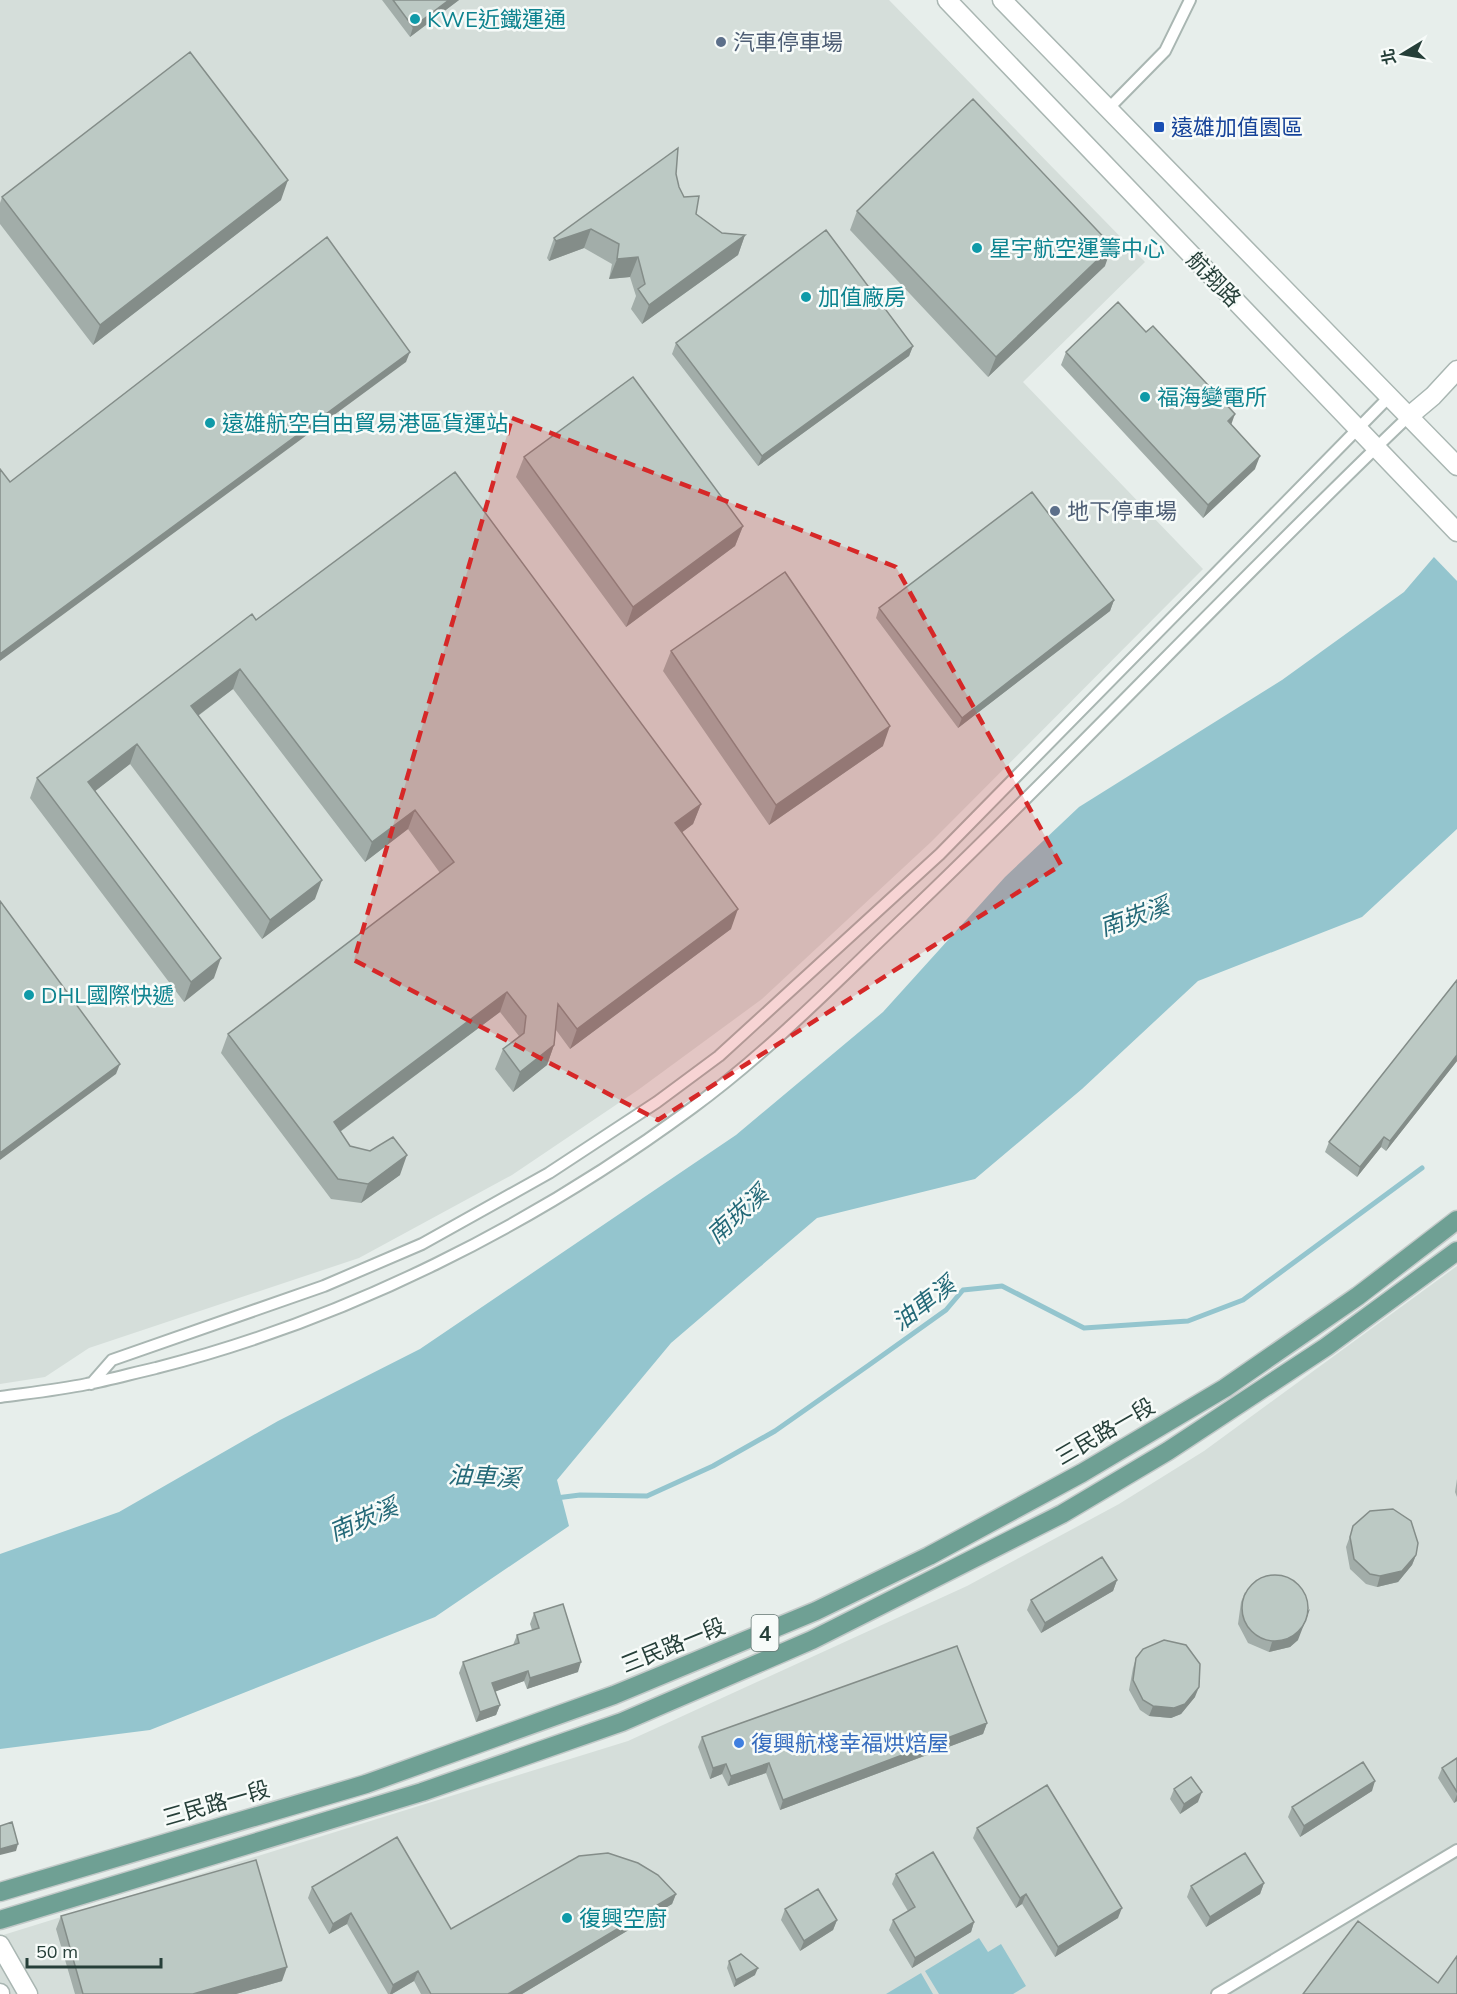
<svg xmlns="http://www.w3.org/2000/svg" width="1457" height="1994" font-family="Mulish,'Noto Sans TC',sans-serif">
	<rect width="100%" height="100%" fill="#e7eeeb"/>
	<path fill="#d5deda" d="M0 0H889L1145 262 1023 382 1203 569 931 842 762 999 638 1090 512 1175 359 1258 89 1348 45 1377 0 1384Z
		M1457 1266V1994H0V1936L628 1741 967 1586 1119 1504 1204 1451Z"/>
	<path fill="#94c5ce" d="M1457 530V829L1362 917 1198 981 1082 1089 975 1179 817 1218 671 1343 557 1480 569 1526 435 1617 150 1730 0 1749V1554L119 1512 278 1421 420 1349 736 1135 883 1012 1005 877 1079 807 1282 680 1404 592Z
		M979 1938 988 1952 1001 1944 1026 1986 1013 1994H939L925 1971Z
		M921 1973 933 1994H886Z"/>
	<path fill="#e7eeeb" d="M1457 527V581L1432 555Z"/>
	<g fill="none" stroke-linecap="round" stroke-linejoin="round">
		<path stroke="#94c5ce" stroke-width="5" d="M556 1498 580 1495 647 1496 713 1466 775 1431 869 1365 946 1310 963 1290 1002 1286 1084 1328 1188 1321 1243 1300 1422 1168"/>
		<g stroke="#a9b6b2" stroke-width="14">
			<path id="service" d="M1108 109 1165 51 1190 0
				M91 1384 112 1360 324 1286 422 1244 549 1173 657 1102 719 1056 940 854 1389 397
				M0 1397C29 1393 58 1390 87 1384 110 1380 133 1373 156 1368 348 1319 532 1226 692 1108 770 1051 838 980 908 914 1078 752 1238 579 1408 417
				M1217 1994 1457 1850"/>
		</g>
		<g stroke="#a9b6b2" stroke-width="21">
			<path id="minor" d="M1408 417 1433 396 1457 370
				M0 1945 28 1994
				M0 1993V1994"/>
		</g>
		<g stroke="#a9b6b2" stroke-width="21">
			<path id="tertiary" d="M947 0 1457 532
				M1002 0 1457 466"/>
		</g>
		<g stroke="#c2c9c8" stroke-width="21">
			<path id="primary" d="M0 1892 366 1784 614 1695 816 1611 929 1556 1082 1473 1225 1388 1358 1296 1457 1220
				M0 1920 422 1792 622 1722 812 1640 1062 1514 1168 1451 1326 1347 1457 1251"/>
		</g>
		<use href="#service" stroke="#fff" stroke-width="10"/>
		<use href="#minor" stroke="#fff" stroke-width="18"/>
		<use href="#tertiary" stroke="#fff" stroke-width="18"/>
		<use href="#primary" stroke="#6fa094" stroke-width="18"/>
	</g>
	<path fill="#a2ada9" d="M382 0H459L410 37Z
		M676 174 679 187 684 197 696 214 722 233 745 235 738 255 642 324 631 309 636 296 630 277 609 279 612 264 584 248 549 261 547 258 554 238Z
		M2 197 281 200 93 345 0 224V203Z
		M857 211 1105 266 988 377 850 230Z
		M676 343 913 346 909 356 758 466 672 354Z
		M1066 352 1231 425 1255 469 1203 518 1061 365Z
		M524 457 743 526 735 546 626 627 516 477Z
		M1114 600 1110 611 958 728 876 618 879 608Z
		M256 620 701 804 693 824 682 832 731 929 570 1049 556 1030 554 1045 547 1065 513 1092 495 1069 503 1049 519 1036 500 1012 340 1132 350 1146 400 1175 361 1203 331 1199 221 1053 228 1034 440 873 408 829 365 862 233 689 198 716 315 899 262 939 130 764 95 791 214 978 184 1002 30 798 37 778Z
		M671 651 883 746 769 825 663 671Z
		M1457 980V1061L1386 1151 1381 1147 1357 1177 1325 1152 1329 1142Z
		M1457 1479V1497L1455 1492Z
		M1350 1536 1416 1555 1412 1565 1398 1582 1377 1587 1366 1584 1350 1569 1346 1547Z
		M1117 1580 1113 1591 1041 1633 1027 1610 1031 1600Z
		M1245 1592 1298 1640 1290 1647 1269 1652 1248 1643 1238 1624 1241 1602Z
		M534 1613 578 1672 527 1689 524 1681 495 1691 500 1705 496 1715 476 1722 459 1673 463 1662 513 1645 517 1635 532 1630 530 1624Z
		M1136 1658 1195 1697 1181 1714 1171 1718 1149 1716 1140 1710 1129 1690 1133 1668Z
		M987 1723 983 1734 780 1810 766 1773 728 1786 722 1774 710 1779 698 1747 702 1737Z
		M1457 1758V1801L1454 1803 1438 1778 1442 1768Z
		M1174 1789 1198 1802 1180 1814 1170 1799Z
		M1372 1791 1300 1837 1288 1817 1292 1807Z
		M977 1828 1118 1918 1055 1957 1022 1904 1016 1908 973 1838Z
		M896 1874 974 1922 971 1932 912 1968 889 1930 893 1920 908 1911 892 1884Z
		M1264 1883 1260 1894 1206 1927 1187 1897 1191 1886Z
		M312 1887 451 1929 676 1894 672 1904 522 1994H421L414 1981 392 1994H388L347 1924 329 1934 308 1898Z
		M785 1909 837 1920 833 1930 800 1951 781 1920Z
		M61 1916 282 1981 236 1994H75L56 1929Z
		M729 1961 755 1975 734 1987 727 1968Z"/>
	<path fill="#848d89" d="M449 0H459L410 37 413 27Z
		M288 180 281 200 93 345 100 325Z
		M591 229 584 248 549 261 556 241Z
		M745 235 738 255 642 324 649 305Z
		M1112 246 1105 266 988 377 996 357Z
		M638 257 630 277 609 279 617 259Z
		M913 346 909 356 758 466 762 456Z
		M410 352 406 362 0 661V654Z
		M1235 414 1230 428 1228 421Z
		M1260 456 1255 469 1203 518 1208 505Z
		M743 526 735 546 626 627 633 607Z
		M1114 600 1110 611 958 728 962 718Z
		M240 669 233 689 184 726 191 706Z
		M890 726 883 746 769 825 776 805Z
		M137 744 130 764 81 802 88 782Z
		M701 804 693 824 668 843 675 823Z
		M415 810 408 829 365 862 372 842Z
		M322 880 315 899 262 939 270 920Z
		M738 909 731 929 570 1049 577 1029Z
		M221 958 214 978 184 1002 191 982Z
		M507 992 500 1012 326 1142 334 1122Z
		M554 1045 547 1065 513 1092 520 1072Z
		M1457 1055V1061L1386 1151 1390 1141Z
		M120 1064 116 1074 0 1160V1153Z
		M1384 1137 1381 1147 1357 1177 1360 1167Z
		M407 1155 400 1175 361 1203 368 1184Z
		M1416 1555 1412 1565 1398 1582 1377 1587 1380 1576Z
		M1117 1580 1113 1591 1041 1633 1045 1623Z
		M1310 1609 1298 1640 1290 1647 1269 1652 1272 1642Z
		M581 1662 578 1672 527 1689 530 1678Z
		M528 1671 524 1681 489 1694 492 1683Z
		M1199 1687 1195 1697 1181 1714 1171 1718 1149 1716 1153 1706Z
		M500 1705 496 1715 476 1722 480 1712Z
		M987 1723 983 1734 780 1810 783 1800Z
		M769 1763 766 1773 728 1786 731 1776Z
		M726 1764 722 1774 710 1779 713 1768Z
		M1375 1781 1372 1791 1300 1837 1304 1826Z
		M1202 1792 1198 1802 1180 1814 1184 1804Z
		M1457 1794V1801L1454 1803Z
		M18 1844 16 1851 0 1855V1849Z
		M1264 1883 1260 1894 1206 1927 1210 1917Z
		M676 1894 672 1904 522 1994H508Z
		M1026 1894 1022 1904 1016 1908 1020 1898Z
		M1122 1908 1118 1918 1055 1957 1058 1947Z
		M351 1913 347 1924 329 1934 333 1924Z
		M837 1920 833 1930 800 1951 804 1941Z
		M974 1922 971 1932 912 1968 915 1958Z
		M287 1967 282 1981 236 1994H193Z
		M758 1968 755 1975 734 1987 736 1980Z
		M418 1971 414 1981 392 1994H390L393 1985Z"/>
	<path fill="#bcc9c4" stroke="#848d89" stroke-width="1.5" d="M393 0H449L413 27Z
		M190 52 288 180 100 325 2 197Z
		M973 99 1112 246 996 357 857 211Z
		M678 148 676 174 679 187 684 197 699 196 696 214 722 233 745 235 649 305 638 289 645 284 638 257 617 259 619 244 591 229 556 241 554 238Z
		M826 230 913 346 762 456 676 343Z
		M327 237 410 352 0 654V469L10 482Z
		M1118 302 1146 332 1153 326 1235 414 1228 421 1260 456 1208 505 1066 352Z
		M633 377 743 526 633 607 524 457Z
		M455 472 701 804 675 823 738 909 577 1029 558 1004 554 1045 520 1072 503 1049 524 1033 526 1016 507 992 334 1122 350 1146 370 1151 393 1137 407 1155 368 1184 338 1179 228 1034 454 862 415 810 372 842 240 669 191 706 322 880 270 920 137 744 88 782 221 958 191 982 37 778 252 614 256 620Z
		M1032 492 1114 600 962 718 879 608Z
		M785 572 890 726 776 805 671 651Z
		M0 901 120 1064 0 1153Z
		M1457 980V1055L1390 1141 1384 1137 1360 1167 1329 1142Z
		M1393 1509 1411 1521 1418 1543 1416 1555 1402 1571 1380 1576 1370 1574 1354 1559 1350 1537 1353 1526 1370 1511Z
		M1102 1557 1117 1580 1045 1623 1031 1600Z
		M1242 1608a33 33 0 1 1 66 0a33 33 0 1 1-66 0Z
		M563 1604 581 1662 530 1678 528 1671 492 1683 500 1705 480 1712 463 1662 519 1643 517 1635 539 1628 534 1613Z
		M1164 1640 1186 1645 1200 1664 1199 1687 1185 1704 1174 1708 1153 1706 1143 1700 1133 1680 1136 1658 1143 1649Z
		M957 1646 987 1723 783 1800 769 1763 731 1776 726 1764 713 1768 702 1737Z
		M1457 1758V1792L1442 1768Z
		M1363 1762 1375 1781 1304 1826 1292 1807Z
		M1191 1777 1202 1792 1184 1804 1174 1789Z
		M1047 1785 1122 1908 1058 1947 1026 1894 1020 1898 977 1828Z
		M12 1822 18 1844 0 1849V1826Z
		M397 1837 451 1929 579 1856 608 1853 638 1863 658 1875 676 1894 508 1994H431L418 1971 393 1985 351 1913 333 1924 312 1887Z
		M933 1852 974 1922 915 1958 893 1920 915 1907 896 1874Z
		M1245 1853 1264 1883 1210 1917 1191 1886Z
		M256 1860 287 1967 193 1994H83L61 1916Z
		M818 1889 837 1920 804 1941 785 1909Z
		M1358 1921 1438 1983 1457 1956V1994H1303Z
		M741 1954 758 1968 736 1980 729 1961Z"/>
	<path fill="#d62828" fill-opacity="0.2" stroke="#d62828" stroke-width="4.5" stroke-dasharray="12 8" stroke-linejoin="round" d="M512 418 896 567 1061 865 658 1120 354 960Z"/>
	<g fill="#0f9aa8" stroke="#f7fbf9" stroke-width="2">
		<circle cx="415" cy="19" r="6"/>
		<circle cx="977" cy="248" r="6"/>
		<circle cx="806" cy="297" r="6"/>
		<circle cx="1145" cy="397" r="6"/>
		<circle cx="210" cy="423" r="6"/>
		<circle cx="29" cy="995" r="6"/>
		<circle cx="567" cy="1918" r="6"/>
	</g>
	<g fill="#5c6f8a" stroke="#f7fbf9" stroke-width="2">
		<circle cx="721" cy="42" r="6"/>
		<circle cx="1055" cy="511" r="6"/>
	</g>
	<rect fill="#1a4fb4" stroke="#f7fbf9" stroke-width="2" x="1153" y="121" width="12" height="12" rx="3"/>
	<circle fill="#3f7fe0" stroke="#f7fbf9" stroke-width="2" cx="739" cy="1743" r="6"/>
	<g text-anchor="middle" dominant-baseline="central" stroke-width="5" stroke-linejoin="round" paint-order="stroke">
		<rect fill="#f7fbf9" stroke="#657773" stroke-width="1.5" x="751.5" y="1615" width="27" height="36" rx="4.5"/>
		<g font-size="21" font-weight="bold" fill="#263f39">
			<text x="765" y="1633">4</text>
		</g>
		<g font-size="22" fill="#0d838f" stroke="#f7fbf9" text-anchor="start">
			<text x="427" y="19">KWE近鐵運通</text>
			<text x="989" y="248">星宇航空運籌中心</text>
			<text x="818" y="297">加值廠房</text>
			<text x="1157" y="397">福海變電所</text>
			<text x="222" y="423">遠雄航空自由貿易港區貨運站</text>
			<text x="41" y="995">DHL國際快遞</text>
			<text x="579" y="1918">復興空廚</text>
		</g>
		<g font-size="22" fill="#4e5e75" stroke="#f7fbf9" text-anchor="start">
			<text x="733" y="42">汽車停車場</text>
			<text x="1067" y="511">地下停車場</text>
		</g>
		<g font-size="22" fill="#164399" stroke="#f7fbf9" text-anchor="start">
			<text x="1171" y="127">遠雄加值園區</text>
		</g>
		<g font-size="22" fill="#263f39" stroke="#f7fbf9">
			<text transform="translate(1214 279) rotate(46)">航翔路</text>
			<text transform="translate(1105 1431) rotate(-30)">三民路一段</text>
			<text transform="translate(673 1645) rotate(-22)">三民路一段</text>
			<text transform="translate(216 1803) rotate(-16)">三民路一段</text>
		</g>
		<g font-size="22" fill="#366cbe" stroke="#f7fbf9" text-anchor="start">
			<text x="751" y="1743">復興航棧幸福烘焙屋</text>
		</g>
		<g font-size="24" font-style="italic" fill="#246978" stroke="#f7fbf9">
			<text transform="translate(1134 916) rotate(-19)">南崁溪</text>
			<text transform="translate(737 1214) rotate(-42)">南崁溪</text>
			<text transform="translate(923 1303) rotate(-37)">油車溪</text>
			<text transform="translate(484 1476) rotate(3)">油車溪</text>
			<text transform="translate(363 1519) rotate(-23)">南崁溪</text>
		</g>
	</g>
	<g transform="translate(1403 54) rotate(259)" stroke="#f7fbf9" stroke-width="4.5" paint-order="stroke">
	<path d="M0-4.5L10 22L0 15L-10 22Z" fill="#263f39"/>
	<text y="-9" font-size="16" font-weight="bold" text-anchor="middle" fill="#263f39">北</text>
	</g>
	<path d="M27 1958v9h134v-9" fill="none" stroke="#263f39" stroke-width="3"/>
	<text x="36" y="1958" font-size="18" fill="#263f39" stroke="#f7fbf9" stroke-width="4.5" paint-order="stroke">50 m</text>
</svg>
